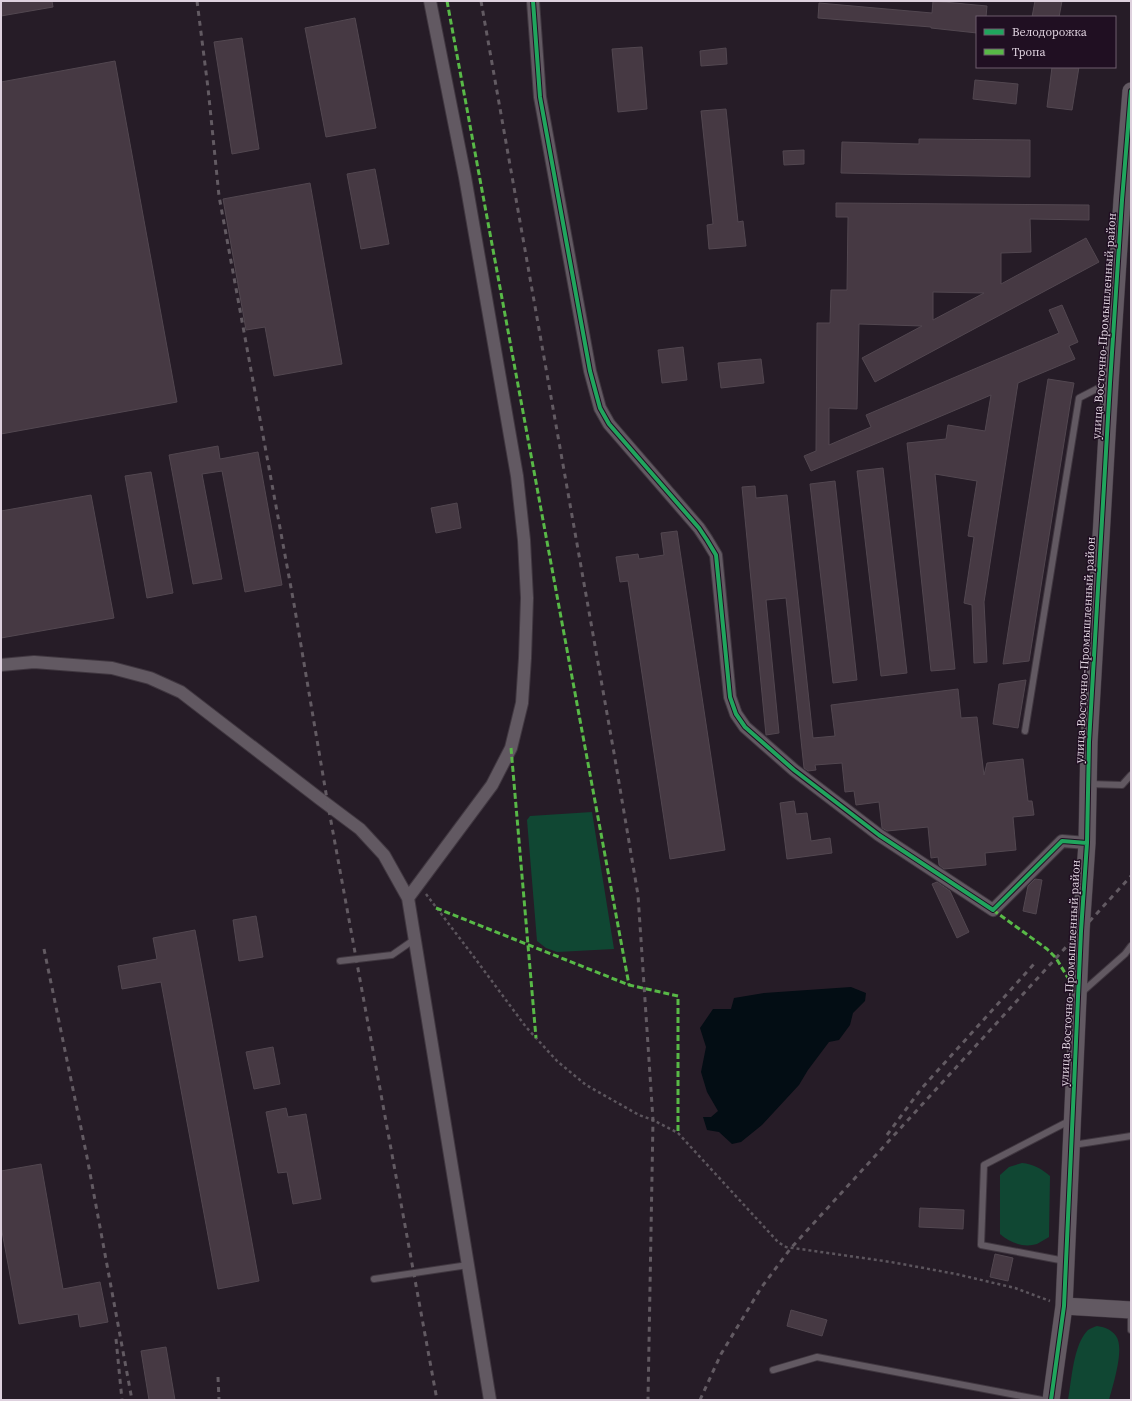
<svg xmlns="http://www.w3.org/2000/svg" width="1132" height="1401" font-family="'Source Serif 4',serif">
	<rect width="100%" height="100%" fill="#261c27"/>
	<path fill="#104733" d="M592 812 614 949 557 952 546 948 537 941 527 820 530 816Z
		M1022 1163C1033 1164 1042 1169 1050 1176L1049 1237C1045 1239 1041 1242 1037 1244 1024 1248 1010 1243 1000 1234V1175L1009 1167Z
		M1097 1326C1104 1327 1111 1329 1116 1336 1125 1348 1113 1385 1109 1400H1068C1072 1379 1073 1345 1088 1330 1091 1328 1094 1327 1097 1326Z"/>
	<path fill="#030d14" d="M851 987 866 993 865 1001 853 1013 850 1025 839 1040 829 1042 808 1070 799 1085 762 1125 741 1142 732 1144 719 1132 707 1130 703 1117H711L718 1111 707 1092 701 1072 706 1047 700 1028 713 1009H731L734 998 764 993Z"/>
	<path fill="#463943" stroke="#524750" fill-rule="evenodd" d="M1 1H52L53 7 1 16Z
		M933 1 987 6 986 17H977V33L931 28V27L818 18 819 3 932 13Z
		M1035 1H1062L1059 17H1032Z
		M355 18 376 128 326 137 305 28Z
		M242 38 259 149 232 154 214 42Z
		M642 47 647 109 618 112 612 49Z
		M726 48 727 64 701 66 700 51Z
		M115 61 177 402 1 434V82Z
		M1052 67H1079L1072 110 1047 107Z
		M975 80 1018 84 1016 104 973 99Z
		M726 109 738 222 743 221 746 246 709 249 707 225 713 224 701 111Z
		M919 139 1030 140V177L841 173 842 142 919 144Z
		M804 150V164L784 165 783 151Z
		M375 169 389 244 361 249 347 174Z
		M310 183 342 364 274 376 265 327 246 330 223 199Z
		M836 203 1089 205V220L1030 219 1031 252 1001 253V284L1086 238 1099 262 875 382 862 358 922 326 859 324 857 409 829 408V445L871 427 866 415 1059 333 1049 310 1062 305 1078 342 1069 346 1075 359 1018 383 984 602 987 662 974 663 972 605 964 603 974 537 968 536 977 481 935 474 955 669 931 671 907 443 946 439 948 425 985 431 991 395 811 471 804 456 816 451 817 323H830L831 290H847L848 217H836ZM933 292 984 293 933 320Z
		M683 347 687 380 662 383 658 350Z
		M761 359 764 383 721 388 718 363Z
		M1048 379 1074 383 1071 399 1029 661 1003 664Z
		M218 446 220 459 258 452 282 585 245 592 222 471 202 474 222 579 193 584 169 455Z
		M883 468 907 673 881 676 857 471Z
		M151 472 173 593 147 598 125 476Z
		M835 481 857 680 833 683 810 484Z
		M755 486 756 498 787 495 813 738 835 736 831 705 958 689 961 718 977 717 984 775 987 763 1023 759 1028 801H1032L1034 815 1013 817 1016 850 985 853 986 865 944 869 939 865 938 857 931 858 928 827 887 831 882 828 879 802 856 805 854 791 845 792 842 763 815 765 816 770 808 771 804 768 786 598 766 600 779 733 766 735 742 487Z
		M91 495 114 618 1 638V511Z
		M457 503 461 528 436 533 431 508Z
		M677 531 725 850 670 859 628 581 620 582 616 557 638 554 639 559 664 555 661 533Z
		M1026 680 1018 728 993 724 999 684Z
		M794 801 796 814 807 813 811 841 830 838 832 853 787 859 780 803Z
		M1035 879 1042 880 1036 914 1023 911 1028 886Z
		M937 882 950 891 969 932 957 938 932 884Z
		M256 916 263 957 239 961 233 920Z
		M195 930 259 1281 218 1289 161 982 122 989 118 966 157 959 153 938Z
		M273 1047 280 1084 254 1089 246 1052Z
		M286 1108 288 1117 306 1114 321 1199 293 1204 287 1172 278 1173 266 1112Z
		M41 1164 63 1289 100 1282 108 1322 80 1327 78 1314 19 1324 1 1226V1171Z
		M920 1208 964 1210 963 1229 919 1227Z
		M995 1254 1013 1258 1008 1281 990 1277Z
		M791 1310 827 1320 822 1336 787 1326Z
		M166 1347 175 1400H149L141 1351Z"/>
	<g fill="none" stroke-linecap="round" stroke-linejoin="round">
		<g stroke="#403740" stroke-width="8">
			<path id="lane" d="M1025 731 1079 398 1108 383
				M1089 784 1122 785 1131 775
				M340 961 392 955 415 939
				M1081 993 1125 954 1131 946
				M1073 1145 1131 1136
				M1065 1261 981 1245 984 1165 1071 1120
				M374 1279 468 1265
				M1131 1311V1330
				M773 1370 817 1357 1042 1400"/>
		</g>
		<g stroke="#403740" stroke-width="14">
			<path id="street" d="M533 1 540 97 590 371 600 408 609 424 699 528 707 540 716 555 730 697 736 714 745 727 794 770 879 835 993 910 1062 841 1087 843
				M1 665 34 662 112 668 150 678 181 692 320 799 360 829 384 855 408 898 490 1400
				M408 898 492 785 511 748 522 703 525 658 527 598 524 540 517 476 465 177 430 1"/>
		</g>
		<g stroke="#403740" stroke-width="18">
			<path id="secondary" d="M1064 1306 1131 1310
				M1051 1400 1064 1306 1081 931 1087 843 1089 742 1110 383 1122 200 1131 91"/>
		</g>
		<path stroke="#5c555d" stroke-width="2.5" stroke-dasharray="3 3" stroke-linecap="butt" d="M426 894 474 957 526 1027 557 1061 586 1085 639 1115 653 1120 678 1133 778 1242 786 1247 891 1262 956 1274 1015 1288 1050 1301"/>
		<use href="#lane" stroke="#625962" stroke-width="6"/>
		<use href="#street" stroke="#625962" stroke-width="12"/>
		<use href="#secondary" stroke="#625962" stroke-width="17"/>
		<path stroke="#625a62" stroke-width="3" stroke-dasharray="5 5" stroke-linecap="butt" d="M197 1 208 88 219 196 294 604 328 805 437 1400
			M481 1 614 753 638 895 653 1120 648 1400
			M44 949 87 1157 132 1400
			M887 1135 921 1089 1034 964
			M116 1339 122 1400
			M218 1377 219 1400
			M700 1400 721 1354 761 1288 791 1248 1131 876"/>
		<path stroke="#58b947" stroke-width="3" stroke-dasharray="6 3" stroke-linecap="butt" d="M447 1 629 985
			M511 748 536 1038
			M436 908 629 985 678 996V1133
			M993 910 1047 949 1056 958 1077 993"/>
		<g stroke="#200f22" stroke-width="6">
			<path id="cycleway" d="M533 1 540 97 590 371 600 408 609 424 699 528 707 540 716 555 730 697 736 714 745 727 794 770 879 835 993 910 1062 841 1087 843
				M1051 1400 1064 1306 1081 931 1087 843 1089 742 1110 383 1122 200 1131 91"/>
		</g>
		<use href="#cycleway" stroke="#20a55d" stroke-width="4"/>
	</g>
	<g text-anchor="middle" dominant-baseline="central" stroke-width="3" stroke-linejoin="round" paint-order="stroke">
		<g font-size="12" fill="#ded1de" stroke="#200f22">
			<text transform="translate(1104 326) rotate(-86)">улица Восточно-Промышленный район</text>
			<text transform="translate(1085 650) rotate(-87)">улица Восточно-Промышленный район</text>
			<text transform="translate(1070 973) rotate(-87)">улица Восточно-Промышленный район</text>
		</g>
	</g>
	<rect width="1132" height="1401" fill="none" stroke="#ded1de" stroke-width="4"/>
	<rect x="976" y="16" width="140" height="52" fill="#200f22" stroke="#6c5d6d"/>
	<rect x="984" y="29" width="20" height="6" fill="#20a55d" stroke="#6c5d6d"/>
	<text x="1012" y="36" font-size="12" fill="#ded1de">Велодорожка</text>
	<rect x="984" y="49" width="20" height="6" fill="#58b947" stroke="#6c5d6d"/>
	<text x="1012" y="56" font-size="12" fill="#ded1de">Тропа</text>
</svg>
